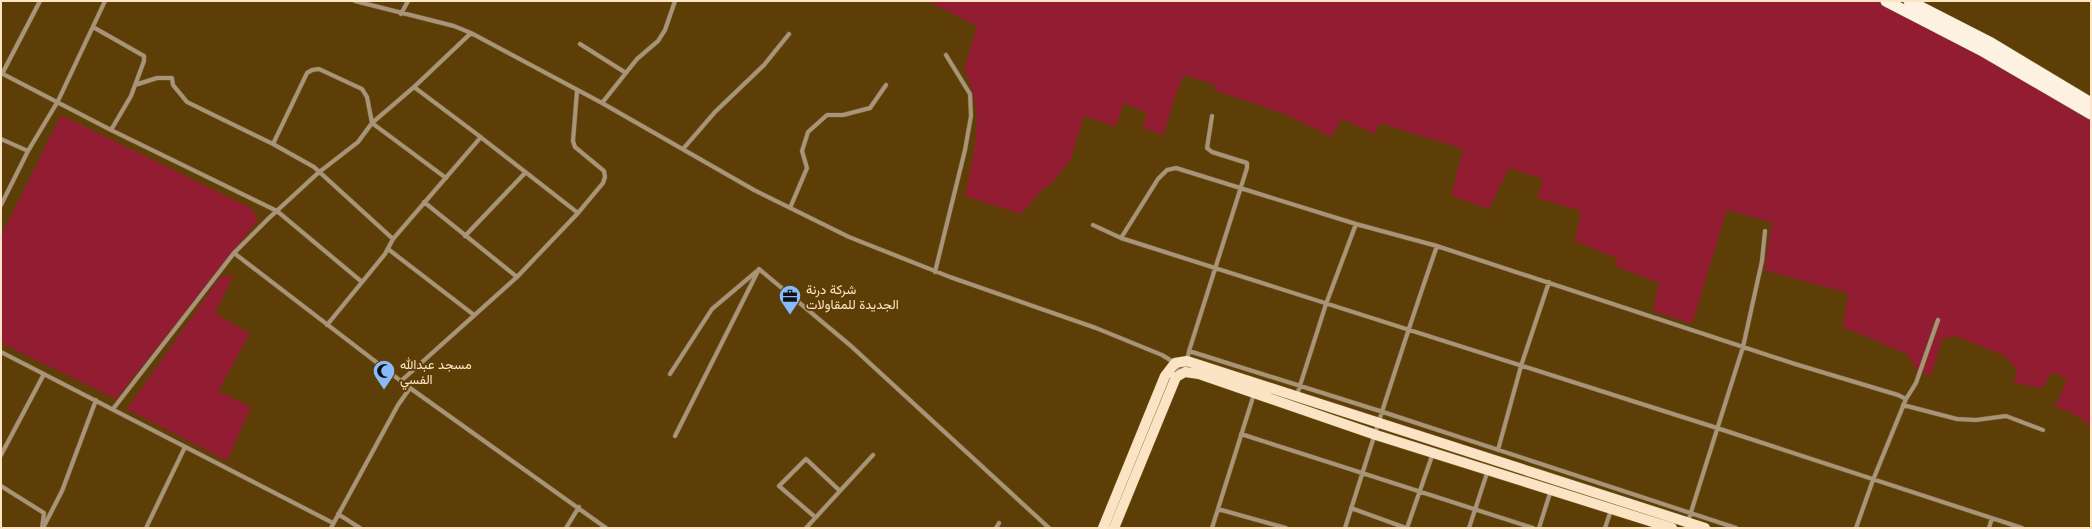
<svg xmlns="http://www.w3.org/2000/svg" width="2092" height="529" font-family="Montserrat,Vazirmatn,sans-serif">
	<rect width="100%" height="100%" fill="#5d3e06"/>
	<path fill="#921d33" d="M927 1H1880L1956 40 2091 117V429C2083 417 2069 411 2055 407L2067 379 2052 372 2043 388 2014 383 2017 370 2005 356 1955 336 1942 339 1931 376 1917 370 1907 354 1843 327 1848 293 1764 270 1772 222 1727 210 1692 324 1653 311 1659 283 1615 266 1618 259 1575 241 1581 211 1537 198 1543 179 1509 168 1489 209 1451 196 1463 149 1380 123 1375 134 1342 119 1331 137 1287 115 1217 91 1213 84 1184 75 1174 100 1164 135 1143 128 1147 113 1124 103 1116 127 1084 116 1071 159 1051 184 1041 191 1021 214 965 196C974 152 986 112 964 70L977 26Z
		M61 115 251 208 258 220 116 399 1 343V236Z
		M234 275 215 313 250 334 218 391 251 407 227 461 127 409 220 277Z"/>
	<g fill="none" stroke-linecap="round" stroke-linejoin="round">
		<g stroke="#7a5c29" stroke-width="5">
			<path id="minor" d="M355 1 454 26 471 33 602 103 754 190 849 237 950 277 1096 328 1162 355 1175 363 1180 374
				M401 14 408 1
				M93 27 144 56V61L131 96 111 130
				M580 44 626 73
				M1 73 111 130 277 211 362 282
				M2 74 40 1
				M135 85 157 78H172L173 85 187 102 273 144 314 167 393 239
				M414 87 474 132 578 213
				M602 103 637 59 658 41 665 30 675 1
				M1 139 28 151
				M273 144 307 73 312 70 319 69 362 89 367 97 372 123 446 178
				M683 149 715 112 764 65 789 34
				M424 202 517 277
				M1 205 28 151 58 101 105 1
				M790 208 807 168 802 151 808 132 827 115H843L870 108 886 85
				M1093 225 1121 238 1717 428 2022 528
				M465 236 525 173
				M1121 238 1158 179 1167 170 1176 168 1356 224 1437 246 1795 364 1898 395 1906 399 1873 480 1856 528
				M388 249 474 315
				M234 253 410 388
				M759 269 851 346 1049 528
				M935 272 965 150 971 116 970 94 946 55
				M327 325 385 254 393 239 481 137
				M1189 351 1383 412 1736 528
				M1 352 333 523
				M1185 372 1189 351 1247 168V163L1212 152 1207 148 1212 116
				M670 374 712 309 757 271
				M401 381 517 277 578 213 603 183 605 177 604 171 575 147 573 141 577 91
				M1297 395 1326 304 1356 224
				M1906 399 1916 383 1938 320
				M1903 405 1957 419 1976 420 2006 416 2043 430
				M113 409 234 253 269 218 318 173 358 142 372 123 414 87 471 33
				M1241 434 1533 528
				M675 436 759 269
				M1498 450 1521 366 1549 282
				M1 455 44 374
				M1 486 44 513 42 528
				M1351 508 1406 528
				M1218 509 1286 528
				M338 514 360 528
				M815 517 779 486 806 459 839 490
				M43 528 62 491 96 400
				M146 528 185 447
				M331 528 398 405 410 388 606 528
				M566 528 579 507
				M806 528 873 455
				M996 528 999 523
				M1212 528 1254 394
				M1345 528C1375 434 1404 340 1437 246
				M1407 528 1433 453
				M1469 528 1488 470
				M1539 528 1551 490
				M1605 528 1611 510
				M1686 528 1743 347 1762 261 1765 231
				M1989 528 1992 518"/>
		</g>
		<g stroke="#7a5c29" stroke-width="11">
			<path id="primary" d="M1103 528 1165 376 1175 363 1187 361 1705 528
				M1114 528 1176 377 1185 372 1199 374 1376 435 1672 528"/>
		</g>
		<g stroke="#7a5c29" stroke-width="12">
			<path id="trunk" d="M1886 1 1981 50 2091 114
				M1909 1 1991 43 2091 103"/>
		</g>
		<use href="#minor" stroke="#a79479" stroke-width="4"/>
		<use href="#primary" stroke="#fbe4c4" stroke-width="10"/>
		<use href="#trunk" stroke="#fdf2e2" stroke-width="11"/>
	</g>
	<defs>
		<g id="office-pin" transform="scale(1.15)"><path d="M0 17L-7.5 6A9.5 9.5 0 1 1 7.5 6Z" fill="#89bafc" stroke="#5d3e06"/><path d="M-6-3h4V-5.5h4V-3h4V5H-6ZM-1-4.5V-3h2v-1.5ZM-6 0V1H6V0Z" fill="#111"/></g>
		<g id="mosque-pin" transform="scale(1.15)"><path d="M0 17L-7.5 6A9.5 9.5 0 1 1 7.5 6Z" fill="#89bafc" stroke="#5d3e06"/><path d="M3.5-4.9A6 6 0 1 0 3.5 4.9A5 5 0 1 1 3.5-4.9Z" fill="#111"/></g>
	</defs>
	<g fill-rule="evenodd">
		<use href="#office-pin" x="790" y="296"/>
		<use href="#mosque-pin" x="384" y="371"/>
	</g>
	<g text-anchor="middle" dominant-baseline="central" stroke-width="4" stroke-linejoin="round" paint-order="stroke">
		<g font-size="13" fill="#fde6c6" stroke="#5d3e06" text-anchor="start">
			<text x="806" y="289">شركة درنة<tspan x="806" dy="15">الجديدة للمقاولات</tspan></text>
			<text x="400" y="364">مسجد عبدالله<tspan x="400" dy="15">الفسي</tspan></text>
		</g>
	</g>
	<rect width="2092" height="529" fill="none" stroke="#fde6c6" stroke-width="4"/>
</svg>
